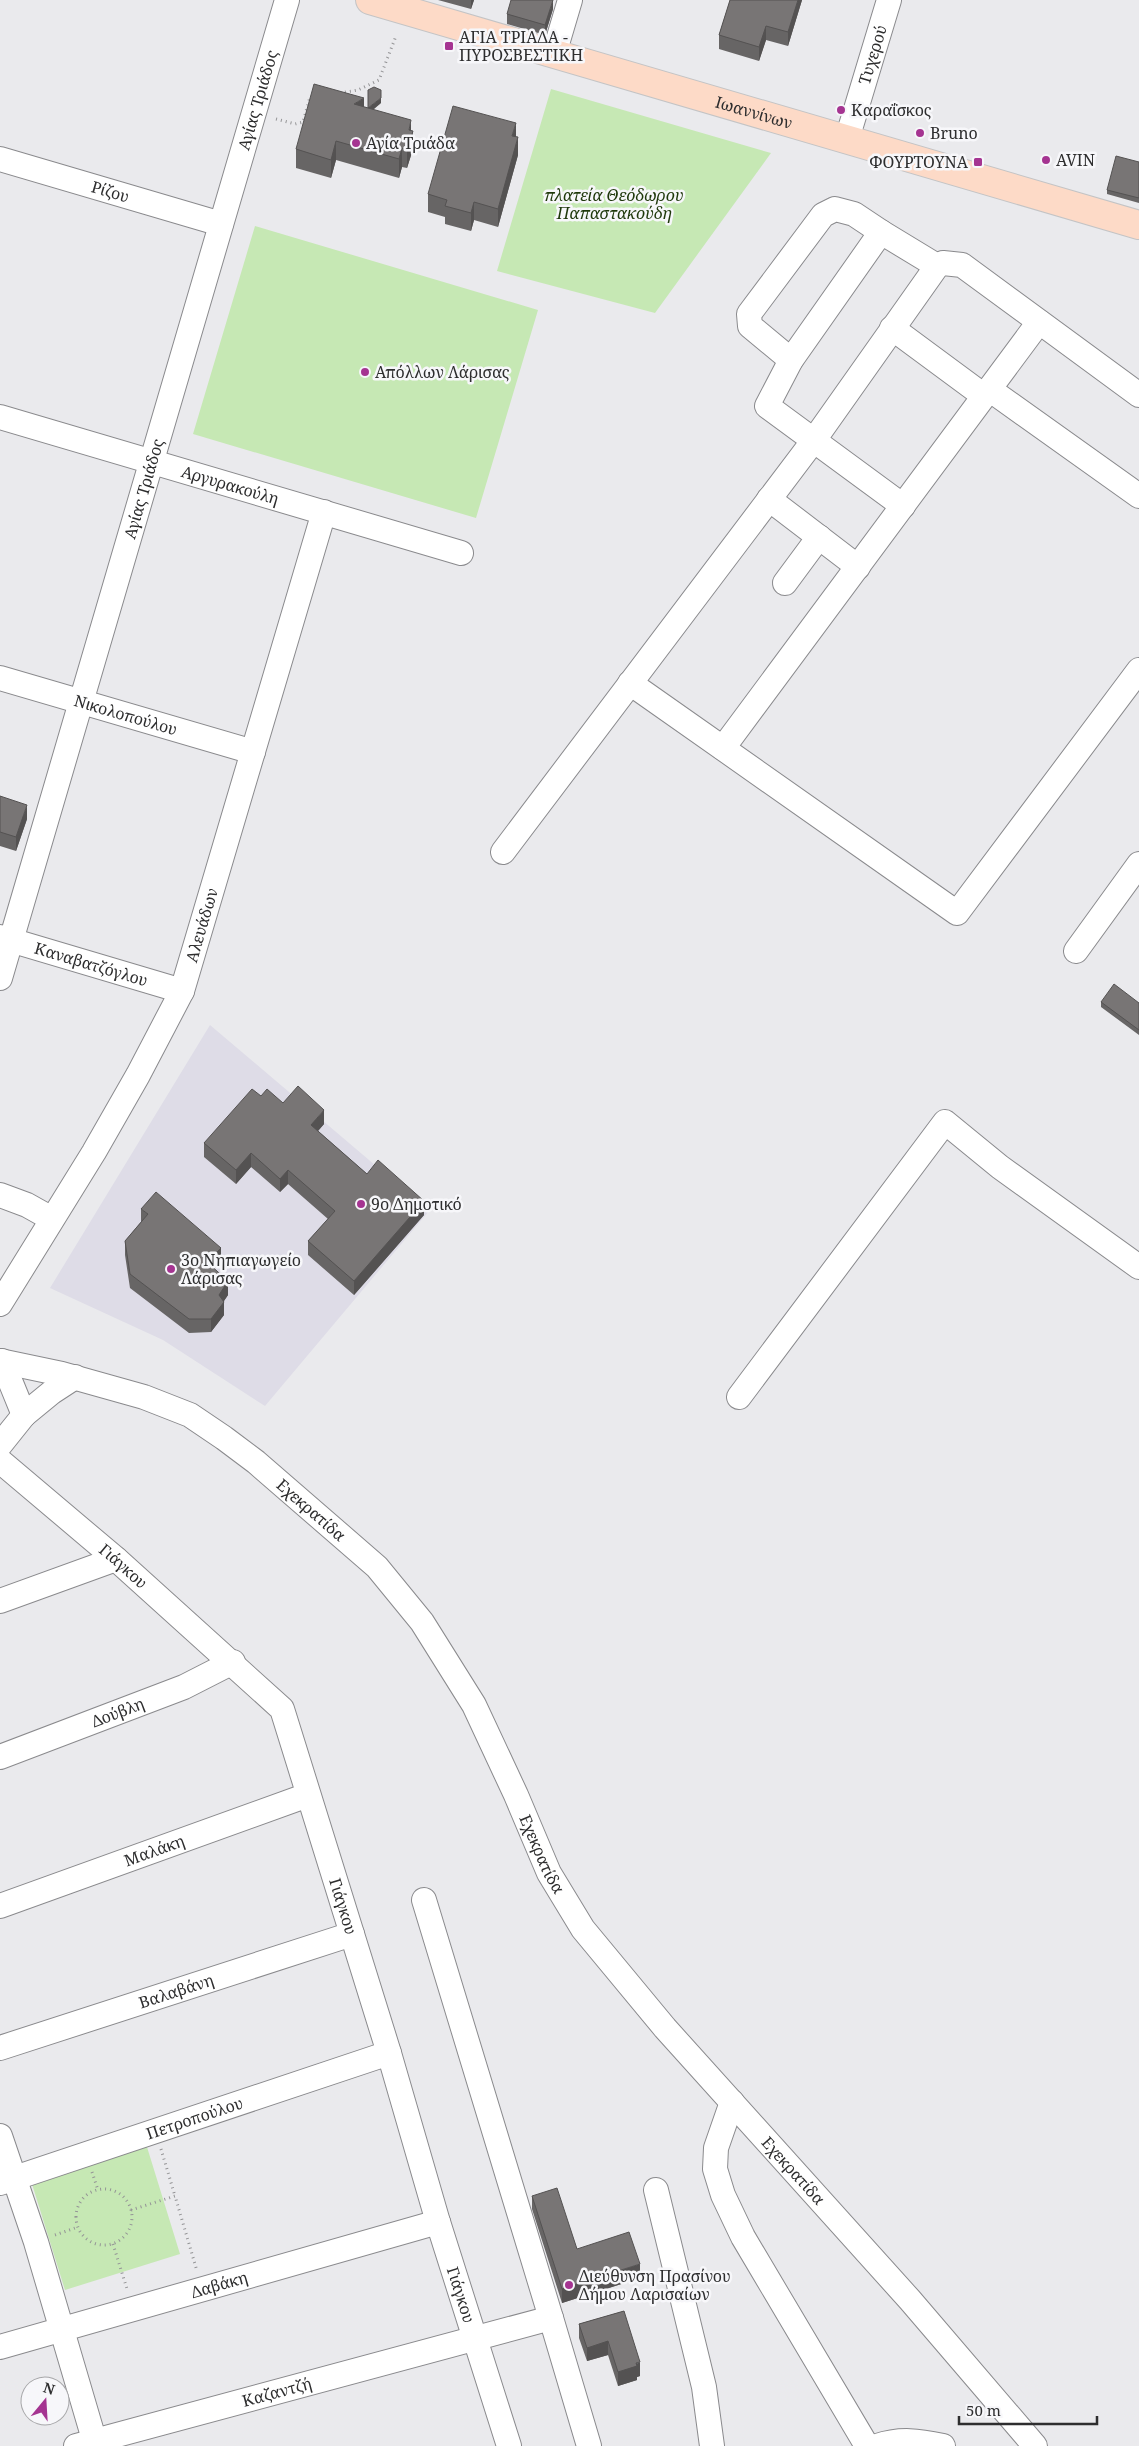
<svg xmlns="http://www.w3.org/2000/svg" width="1139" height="2446" font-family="'Noto Serif',serif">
	<rect width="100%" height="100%" fill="#eaeaed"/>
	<path fill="#dedce7" d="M210 1025 429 1211 265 1406 163 1340 50 1288Z"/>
	<path fill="#c6e8b4" d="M551 89 771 153 655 313 497 271Z
		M255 226 538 310 476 518 193 434Z
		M147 2147 180 2254 65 2290 32 2184Z"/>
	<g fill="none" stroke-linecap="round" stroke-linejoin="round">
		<g stroke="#8a8a8d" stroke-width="26">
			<g id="minor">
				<path d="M554 54 570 0"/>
				<path id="s1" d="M847 139 889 0"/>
				<path id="s2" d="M0 159 221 224"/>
				<path d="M892 328 984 396"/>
				<path d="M791 360 750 326 749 314 823 215 835 209 854 214 881 232"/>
				<path d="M989 389 1139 496"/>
				<path id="s3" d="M0 417 461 553"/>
				<path d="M769 499 858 567"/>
				<path d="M903 506 767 406 791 360 881 232 937 266"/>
				<path d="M785 583 819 537"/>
				<path id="s4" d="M0 678 253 752"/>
				<path d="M630 683 957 913 1139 670"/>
				<path d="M723 748 1039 322"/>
				<path d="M503 852 814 440 937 266 943 263 962 265 1139 395"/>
				<path id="s5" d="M0 937 182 991"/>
				<path d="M1076 951 1139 864"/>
				<path id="s6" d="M0 978 287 0"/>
				<path d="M0 1195 27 1205 52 1219"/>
				<path id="s7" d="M0 1304 94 1152 138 1075 182 991 324 512"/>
				<path id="s8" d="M0 1361 62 1374 144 1397 190 1415 224 1438 256 1462 377 1567 422 1622 474 1705 516 1795 549 1873 583 1929 665 2028 910 2300 1035 2446"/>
				<path d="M2 1361 24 1415"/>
				<path d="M739 1397 945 1122 1000 1167 1139 1267"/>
				<path d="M0 1445 24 1415 52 1392 75 1377"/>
				<path id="s9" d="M0 1461 116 1559 282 1709 389 2053 438 2222 509 2446"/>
				<path d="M0 1601 116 1559"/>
				<path id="s10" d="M0 1757 184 1687 233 1662"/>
				<path id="s11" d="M0 1906 308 1795"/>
				<path id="s12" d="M0 2048 352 1934"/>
				<path d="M732 2102 716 2148 715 2169 723 2195 743 2237 867 2446"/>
				<path d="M0 2136 36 2242 96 2446"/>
				<path id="s13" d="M0 2183 389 2053"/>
				<path d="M656 2190 704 2387 712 2446"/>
				<path d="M551 2318 589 2446"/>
				<path id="s14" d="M0 2347 438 2222"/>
				<path id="s15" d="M76 2446 551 2318 424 1900"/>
				<path d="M877 2446C901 2438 919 2441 943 2446"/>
			</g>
		</g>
		<g stroke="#c4c4c5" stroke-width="30">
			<g id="major">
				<path id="s16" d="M370 0 1139 225"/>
			</g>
		</g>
		<path stroke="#949496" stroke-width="3" stroke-dasharray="1 4" stroke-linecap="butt" d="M340 93 358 90 379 80 396 36
			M276 119 295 124 303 122 310 97 314 96
			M161 2149 175 2196
			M92 2172 98 2190
			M76 2217a28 28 0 1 1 56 0a28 28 0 1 1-56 0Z
			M131 2210 175 2196 197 2271
			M55 2235 78 2227
			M113 2244 127 2289"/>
		<use href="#minor" stroke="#fff" stroke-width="24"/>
		<use href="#major" stroke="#fddac7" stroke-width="28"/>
	</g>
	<path fill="#676565" d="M438 0H474L471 9Z
		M730 0H802L788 46 766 40 759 61 719 49V35Z
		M553 9 545 35 507 24V14Z
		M381 103 373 110 411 130 413 149 407 168 402 167 399 178 336 160 331 178 296 168V149L364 107 368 108Z
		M516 137 518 155 498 227 474 220 471 231 445 224V217L428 212V194Z
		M1139 162V203L1107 194V190Z
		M0 796 27 819 16 851 0 846Z
		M1101 1002 1139 1003V1035L1101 1007Z
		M261 1096 283 1103 324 1124 318 1131 367 1174 424 1215 354 1295 308 1255V1241L328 1219 288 1184 280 1192 251 1167 236 1184 204 1157V1143Z
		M141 1209 221 1262 214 1269 228 1295 224 1301V1315L211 1332 189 1333 130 1288 125 1255V1241L141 1222Z
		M532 2196 577 2249 640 2278 562 2303 532 2209Z
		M624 2311 640 2376 637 2377V2380L618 2386 608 2355 587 2361 579 2338V2324Z"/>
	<path fill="#545252" d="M471 0H474L471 9Z
		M553 0V9L545 35V25Z
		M798 0H802L788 46V32Z
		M766 26V40L759 61V47Z
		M364 98V116L354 104Z
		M381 98V103L368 113V108Z
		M411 120V138L413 131V149L407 168V150L409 130Z
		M516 123V141L512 136Z
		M518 137V155L498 227V209Z
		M336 141V160L331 178V160Z
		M402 148V167L399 178V159Z
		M474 202V220L471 231V213Z
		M27 805V819L16 851V837Z
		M324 1110V1124L311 1139V1125Z
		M251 1153V1167L236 1184V1170Z
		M288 1170V1184L280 1192V1179Z
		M424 1201V1215L354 1295V1281Z
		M221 1248V1262L207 1276V1262Z
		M228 1281V1295L219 1308V1295Z
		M224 1302V1315L211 1332V1319Z
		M640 2264V2278L562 2303V2289Z
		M608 2341V2355L587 2361V2348Z
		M640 2362V2376L637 2377V2380L618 2386V2372Z"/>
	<path fill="#787575" stroke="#545252" d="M511 0H553L545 25 507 14Z
		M730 0H798L788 32 766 26 759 47 719 35Z
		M314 84 364 98 354 104 411 120 409 130 413 131 407 150 402 148 399 159 336 141 331 160 296 149Z
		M374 87 381 90V98L368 108V90Z
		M453 106 516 123 512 136 518 137 498 209 474 202 471 213 445 206 447 200 428 194Z
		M1116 156 1139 162V198L1107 190Z
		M0 796 27 805 16 837 0 832Z
		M1114 984 1139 1003V1030L1101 1002Z
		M298 1086 324 1110 311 1125 367 1174 378 1160 424 1201 354 1281 308 1241 335 1211 288 1170 280 1179 251 1153 236 1170 204 1143 252 1089 261 1096 267 1089 283 1103Z
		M156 1192 221 1248 207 1262 228 1281 219 1295 224 1302 211 1319H189L130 1274 125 1241 148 1214 141 1209Z
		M557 2188 577 2249 629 2232 640 2264 562 2289 532 2196Z
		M624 2311 640 2362 636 2363 637 2366 618 2372 608 2341 587 2348 579 2324Z"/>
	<g fill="#a53491" stroke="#f7f7fa" stroke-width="2">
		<rect x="444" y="41" width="10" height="10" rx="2.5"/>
		<circle cx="841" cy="110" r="5"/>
		<circle cx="920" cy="133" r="5"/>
		<circle cx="356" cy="143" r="5"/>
		<circle cx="1046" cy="160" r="5"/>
		<rect x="973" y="157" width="10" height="10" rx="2.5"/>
		<circle cx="365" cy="372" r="5"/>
		<circle cx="361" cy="1204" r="5"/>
		<circle cx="171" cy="1269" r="5"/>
		<circle cx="569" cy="2285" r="5"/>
	</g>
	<g text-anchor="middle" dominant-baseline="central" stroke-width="5" stroke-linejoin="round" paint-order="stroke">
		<g font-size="16" fill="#2e2e2f" stroke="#f7f7fa" text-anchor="start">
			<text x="459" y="37">ΑΓΙΑ ΤΡΙΑΔΑ -<tspan x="459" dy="18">ΠΥΡΟΣΒΕΣΤΙΚΗ</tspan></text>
			<text x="851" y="110">Καραΐσκος</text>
			<text x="930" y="133">Bruno</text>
			<text x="366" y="143">Αγία Τριάδα</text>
			<text x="1056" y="160">AVIN</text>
			<text x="968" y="162" text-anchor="end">ΦΟΥΡΤΟΥΝΑ</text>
			<text x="375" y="372">Απόλλων Λάρισας</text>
			<text x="371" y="1204">9ο Δημοτικό</text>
			<text x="181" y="1260">3o Νηπιαγωγείο<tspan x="181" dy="18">Λάρισας</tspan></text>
			<text x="579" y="2276">Διεύθυνση Πρασίνου<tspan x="579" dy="18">Δήμου Λαρισαίων</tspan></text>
		</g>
		<g font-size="16" fill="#2e2e2f" stroke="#f7f7fa">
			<text stroke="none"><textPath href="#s1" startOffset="88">Τυχερού</textPath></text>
			<text stroke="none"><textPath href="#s6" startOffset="915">Αγίας Τριάδος</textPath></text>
			<text stroke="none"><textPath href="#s16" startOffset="400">Ιωαννίνων</textPath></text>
			<text stroke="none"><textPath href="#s2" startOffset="115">Ρίζου</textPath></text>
			<text stroke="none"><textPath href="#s3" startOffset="240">Αργυρακούλη</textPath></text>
			<text stroke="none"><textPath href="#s6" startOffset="510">Αγίας Τριάδος</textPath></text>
			<text stroke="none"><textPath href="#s4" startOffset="131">Νικολοπούλου</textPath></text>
			<text stroke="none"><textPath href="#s7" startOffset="431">Αλευάδων</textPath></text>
			<text stroke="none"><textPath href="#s5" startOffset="95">Καναβατζόγλου</textPath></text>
			<text stroke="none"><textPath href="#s8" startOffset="352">Εχεκρατίδα</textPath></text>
			<text stroke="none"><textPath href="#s9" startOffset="162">Γιάγκου</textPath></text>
			<text stroke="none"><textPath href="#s10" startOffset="126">Δούβλη</textPath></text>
			<text stroke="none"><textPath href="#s11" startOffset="164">Μαλάκη</textPath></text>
			<text stroke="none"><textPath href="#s8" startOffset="772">Εχεκρατίδα</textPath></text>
			<text stroke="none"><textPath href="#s9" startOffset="582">Γιάγκου</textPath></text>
			<text stroke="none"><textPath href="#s12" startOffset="185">Βαλαβάνη</textPath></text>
			<text stroke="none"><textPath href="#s13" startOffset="205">Πετροπούλου</textPath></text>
			<text stroke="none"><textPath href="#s8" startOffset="1178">Εχεκρατίδα</textPath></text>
			<text stroke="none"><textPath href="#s14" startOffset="228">Δαβάκη</textPath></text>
			<text stroke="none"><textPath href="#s9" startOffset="988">Γιάγκου</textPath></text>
			<text stroke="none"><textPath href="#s15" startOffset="208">Καζαντζή</textPath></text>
		</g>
		<g font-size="16" font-style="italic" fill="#1e380a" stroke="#f7f7fa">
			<text x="614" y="195">πλατεία Θεόδωρου<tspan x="614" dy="18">Παπαστακούδη</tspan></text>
		</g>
	</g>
	<g transform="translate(45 2401) rotate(18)"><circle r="24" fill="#f7f7fa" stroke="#a7a7a9"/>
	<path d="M0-4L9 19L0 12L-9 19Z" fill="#a53491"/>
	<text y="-8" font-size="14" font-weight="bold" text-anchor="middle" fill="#2e2e2f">N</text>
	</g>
	<path d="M959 2416v8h138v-8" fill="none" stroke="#2e2e2f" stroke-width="2.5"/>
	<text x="966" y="2416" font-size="15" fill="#2e2e2f" stroke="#f7f7fa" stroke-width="4" paint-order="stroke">50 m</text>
</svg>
